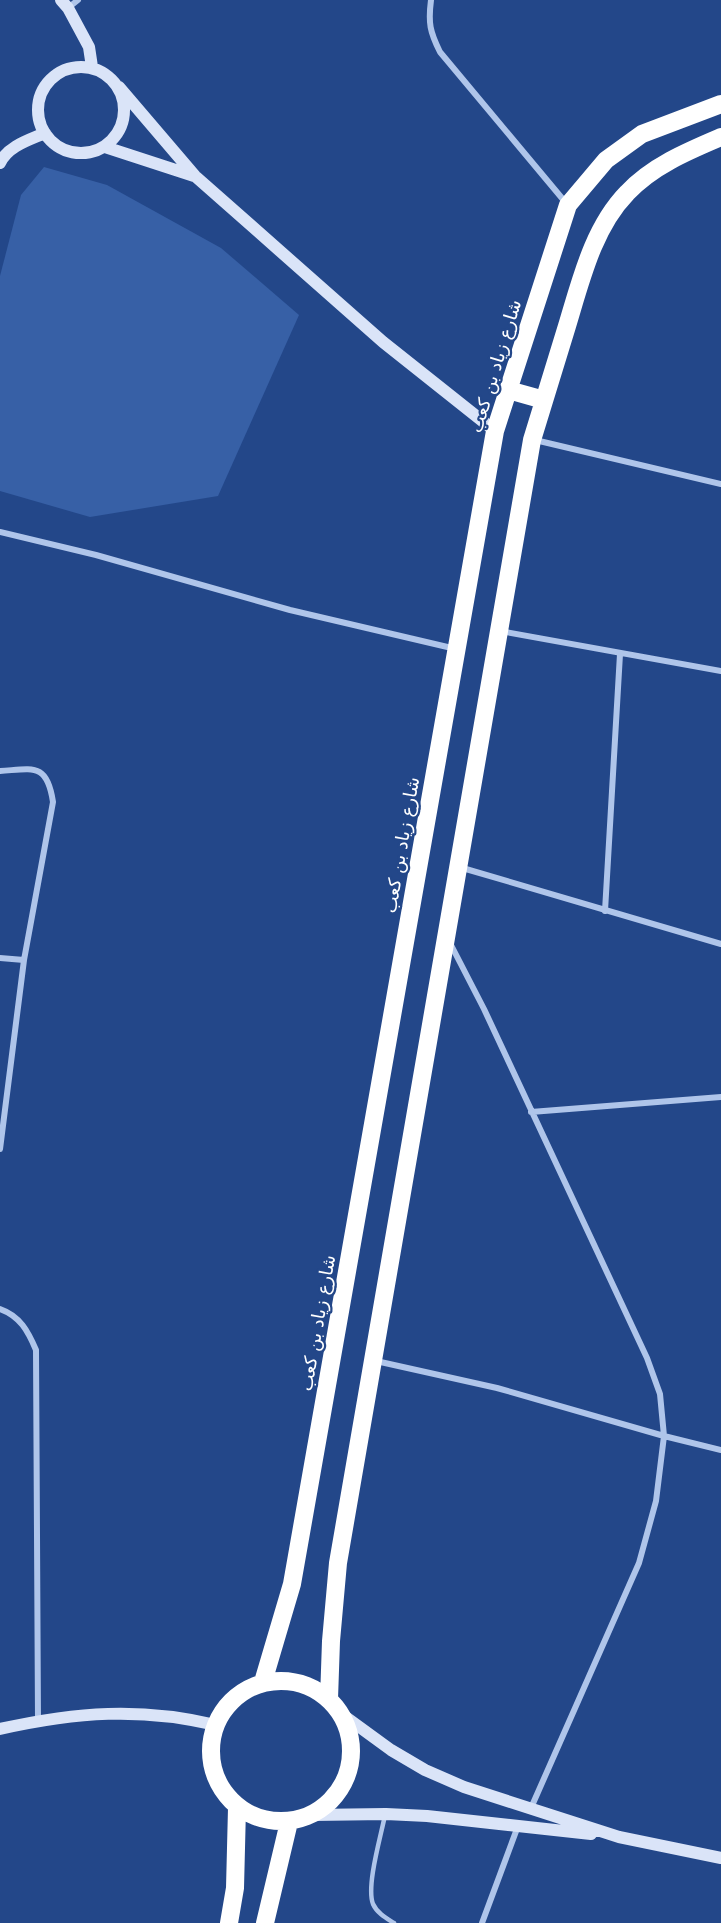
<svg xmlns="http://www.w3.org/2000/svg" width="721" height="1923" font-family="'DejaVu Sans',Cairo,sans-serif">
	<rect width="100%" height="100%" fill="#234789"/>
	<path fill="#3760a6" d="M44 167 107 185 221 248 299 315 218 496 90 517 0 491V276L21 195Z"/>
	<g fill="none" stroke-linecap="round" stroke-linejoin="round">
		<path stroke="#afc5ea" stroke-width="4.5" d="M385 1815C381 1836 366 1886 373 1904 377 1913 386 1918 394 1923"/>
		<path stroke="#afc5ea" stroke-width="6" d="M431 0C428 23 430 32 440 52L566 203
			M68 8 78 0
			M535 440 721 484
			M0 532 96 555 290 610 456 649
			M500 631 721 671
			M0 771C33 769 47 762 53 802L24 960 0 1149
			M459 867 721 944
			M605 911 620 654
			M450 943 484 1009 647 1358 660 1394 664 1436 656 1501 639 1563 531 1808
			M0 958 24 960
			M531 1112 721 1097
			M0 1309C20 1316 28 1331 36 1350L38 1720
			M376 1361 497 1388 664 1436 721 1450
			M482 1923 518 1826"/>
		<path stroke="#dae4f8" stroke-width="12" d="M61 0 68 8 89 47 92 67
			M38 110a43 43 0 1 1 86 0a43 43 0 1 1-86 0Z
			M119 87 195 176 383 342 495 431
			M105 147 194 176
			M0 163C8 146 29 140 45 133
			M343 1715 391 1750 425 1770 464 1787 619 1837 721 1858
			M0 1729C76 1712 140 1707 216 1725
			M313 1815 386 1814 427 1816 591 1834"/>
		<path stroke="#fff" stroke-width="18" d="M508 390 544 400
			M211 1751a70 70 0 1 1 140 0a70 70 0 1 1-140 0Z
			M263 1682 292 1584 495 431 568 205 606 160 642 134 721 104
			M329 1699 331 1641 338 1563 532 440C544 402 555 364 567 326 581 280 593 228 627 193 652 166 688 151 721 137
			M229 1923 235 1888 237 1808
			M265 1923 289 1822"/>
	</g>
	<g text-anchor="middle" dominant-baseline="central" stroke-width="4.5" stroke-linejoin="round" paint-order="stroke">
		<g font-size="18" fill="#fff" stroke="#234789">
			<text transform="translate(495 366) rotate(-73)">شارع زياد بن كعب</text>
			<text transform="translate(401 845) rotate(-80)">شارع زياد بن كعب</text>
			<text transform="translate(317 1323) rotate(-80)">شارع زياد بن كعب</text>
		</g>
	</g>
</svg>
